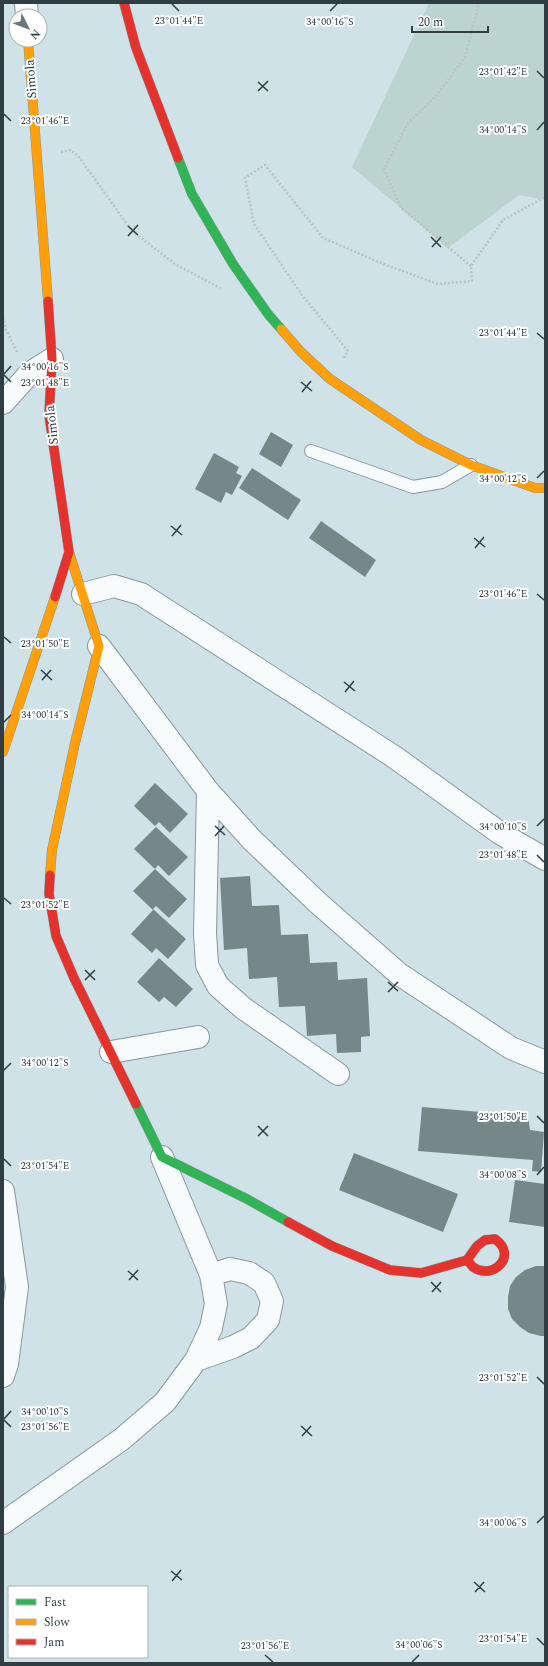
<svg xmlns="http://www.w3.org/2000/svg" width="548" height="1666" font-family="Spectral,serif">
	<rect width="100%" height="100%" fill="#cee2e8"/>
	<path fill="#bcd4cf" d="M429 3H545V200L519 195 448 248 352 167Z"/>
	<path fill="#758789" d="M271 432 293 445 281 467 259 454Z
		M214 453 239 467 236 473 242 476 232 495 226 492 221 503 195 489Z
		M252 468 301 500 288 520 239 488Z
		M321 521 376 560 365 577 309 538Z
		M155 783 188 814 170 833 159 822 155 826 134 806Z
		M156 827 188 857 169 876 158 865 155 869 134 849Z
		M155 869 187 899 169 918 156 906 153 909 186 939 168 959 156 948 152 953 131 934 153 910 133 891Z
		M250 876 252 906 279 905 281 935 308 934 310 963 337 962 338 980 367 978 370 1036 361 1037V1052L337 1053 336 1034 307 1036 305 1006 279 1007 277 977 249 979 247 948 224 950 220 878Z
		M159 958 193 989 176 1007 164 997 159 1002 137 982Z
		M422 1107 528 1116 530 1130 544 1132 541 1172 532 1171 533 1160 418 1151Z
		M354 1153 458 1194 443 1232 339 1190Z
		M515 1180 545 1184V1227L509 1222Z
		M536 1266H545V1336H541L529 1333 520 1327 512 1319 508 1309V1297L510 1286 516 1277 525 1270Z"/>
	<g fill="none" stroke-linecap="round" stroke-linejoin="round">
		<g stroke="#89989c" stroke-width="14">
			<path id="lane" d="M311 451 413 487 442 482 471 465"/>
		</g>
		<g stroke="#89989c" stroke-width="24">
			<path id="street" d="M26 3 27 16
				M3 403 30 373 52 359
				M83 594 114 586 141 594 393 756 500 833 545 859
				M99 646 208 791 251 839 317 902 399 974 511 1048 545 1062
				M208 791 205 933 207 965 218 986 243 1008 338 1074
				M111 1052 198 1037
				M3 1191 17 1287 7 1364 3 1376
				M196 1360 233 1347 251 1338 268 1320 272 1301 264 1283 249 1273 230 1269 211 1275
				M3 1523 122 1439 165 1402 196 1360 211 1328 216 1304 211 1275 162 1157"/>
		</g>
		<g stroke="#89989c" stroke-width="10">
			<path id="fast" d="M178 158 192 194 233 264 268 314 281 329
				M136 1104 162 1157 247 1199 288 1222"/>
		</g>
		<g stroke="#89989c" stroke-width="10">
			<path id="slow" d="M28 40 48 301
				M281 329 301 352 330 379 421 440 471 465 535 488H545
				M3 752 55 597
				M50 875 52 850 75 743 99 646 69 552"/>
		</g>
		<g stroke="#89989c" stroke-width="10">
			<path id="jam" d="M124 3 136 48 178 158
				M48 301 52 359 49 415 69 552 55 597
				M50 875 49 894 56 936 74 978 136 1104
				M288 1222 332 1246 390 1270 421 1273 467 1260 477 1246 485 1240 495 1239C519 1256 492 1281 473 1267 471 1265 469 1262 467 1260"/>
		</g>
		<path stroke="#bcc2c5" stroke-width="2.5" stroke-dasharray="2 2" stroke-linecap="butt" d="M61 152 71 150 79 157 132 231 175 264 220 288
			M471 266 401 208 384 169 408 123 437 95 465 57 479 3
			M3 317 6 330 17 352
			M344 358 348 351 302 295 254 224 245 178 265 165 323 238 386 265 438 284 472 281 471 266 503 220 545 197"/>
		<use href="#lane" stroke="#f8fbfc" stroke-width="12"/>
		<use href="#street" stroke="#f8fbfc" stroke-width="22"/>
		<use href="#fast" stroke="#30b455" stroke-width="9"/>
		<use href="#slow" stroke="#ff9f0a" stroke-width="9"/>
		<use href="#jam" stroke="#e5322d" stroke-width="9"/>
	</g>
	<path fill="none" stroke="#303e43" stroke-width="1.5" d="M172 4 179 11M330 11 337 4M537 71 544 78M258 82 268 91M258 91 268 81M4 114 11 121M537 130 544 122M128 226 138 235M128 236 138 225M431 237 441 247M432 247 441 237M537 333 544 339M4 374 11 366M4 375 11 382M301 382 312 391M302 392 311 381M537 478 544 471M171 526 182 535M172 536 181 525M474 538 485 547M475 548 484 537M537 594 544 600M4 637 11 643M41 670 52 680M42 680 51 670M344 682 355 691M345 692 354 681M4 722 11 715M215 826 225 835M537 826 544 819M215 836 224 826M537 855 544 862M4 898 11 904M85 970 95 980M85 980 95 970M388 982 398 991M388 992 398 982M4 1070 11 1063M537 1116 544 1123M258 1126 268 1136M258 1136 268 1126M4 1159 11 1166M537 1175 544 1167M128 1271 138 1280M129 1280 138 1270M431 1282 441 1292M432 1292 441 1282M537 1377 544 1384M4 1419 11 1411M4 1420 11 1427M301 1426 312 1436M302 1436 311 1426M537 1523 544 1516M171 1571 182 1580M172 1581 181 1570M474 1582 485 1592M475 1592 484 1582M537 1638 544 1645M265 1655 273 1662M412 1662 419 1655"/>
	<g text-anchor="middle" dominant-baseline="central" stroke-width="4" stroke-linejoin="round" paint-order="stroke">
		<g font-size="13" fill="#303e43" stroke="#fff">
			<text transform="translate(31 79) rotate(-94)">Simola</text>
			<text transform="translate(52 425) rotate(-96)">Simola</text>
		</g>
	</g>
	<g font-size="10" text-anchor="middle" fill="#303e43" stroke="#fff" stroke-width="4" stroke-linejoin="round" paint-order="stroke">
		<text x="179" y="24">23°01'44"E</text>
		<text x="330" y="25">34°00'16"S</text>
		<text x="503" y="75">23°01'42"E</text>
		<text x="45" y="124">23°01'46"E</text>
		<text x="503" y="133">34°00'14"S</text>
		<text x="503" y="336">23°01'44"E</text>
		<text x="45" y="370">34°00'16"S</text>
		<text x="45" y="386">23°01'48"E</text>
		<text x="503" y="482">34°00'12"S</text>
		<text x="503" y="597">23°01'46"E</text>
		<text x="45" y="647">23°01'50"E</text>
		<text x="45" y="718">34°00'14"S</text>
		<text x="503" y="830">34°00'10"S</text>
		<text x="503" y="858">23°01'48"E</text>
		<text x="45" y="908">23°01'52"E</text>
		<text x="45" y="1066">34°00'12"S</text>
		<text x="503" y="1120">23°01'50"E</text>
		<text x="45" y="1169">23°01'54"E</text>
		<text x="503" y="1178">34°00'08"S</text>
		<text x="503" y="1381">23°01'52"E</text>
		<text x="45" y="1415">34°00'10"S</text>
		<text x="45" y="1430">23°01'56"E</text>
		<text x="503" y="1526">34°00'06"S</text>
		<text x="503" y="1642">23°01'54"E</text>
		<text x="419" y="1648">34°00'06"S</text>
		<text x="265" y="1649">23°01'56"E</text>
	</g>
	<rect width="548" height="1666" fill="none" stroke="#303e43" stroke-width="8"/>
	<rect x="8" y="1586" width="140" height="72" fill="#ffffff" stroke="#acb2b4"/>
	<rect x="16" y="1599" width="20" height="6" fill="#30b455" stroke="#acb2b4"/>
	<text x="44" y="1606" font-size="12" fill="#303e43">Fast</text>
	<rect x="16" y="1619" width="20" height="6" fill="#ff9f0a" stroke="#acb2b4"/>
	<text x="44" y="1626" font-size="12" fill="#303e43">Slow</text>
	<rect x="16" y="1639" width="20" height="6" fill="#e5322d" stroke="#acb2b4"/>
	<text x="44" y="1646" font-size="12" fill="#303e43">Jam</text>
	<g transform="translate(28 28) rotate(132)"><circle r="19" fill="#ffffff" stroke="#acb2b4"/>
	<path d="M0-3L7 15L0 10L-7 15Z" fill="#67777d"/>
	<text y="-6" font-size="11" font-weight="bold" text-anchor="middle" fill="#303e43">N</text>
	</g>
	<path d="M412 26v6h76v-6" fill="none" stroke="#303e43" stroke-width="2"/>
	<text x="418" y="26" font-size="12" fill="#303e43" stroke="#ffffff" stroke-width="3" paint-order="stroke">20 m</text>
</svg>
